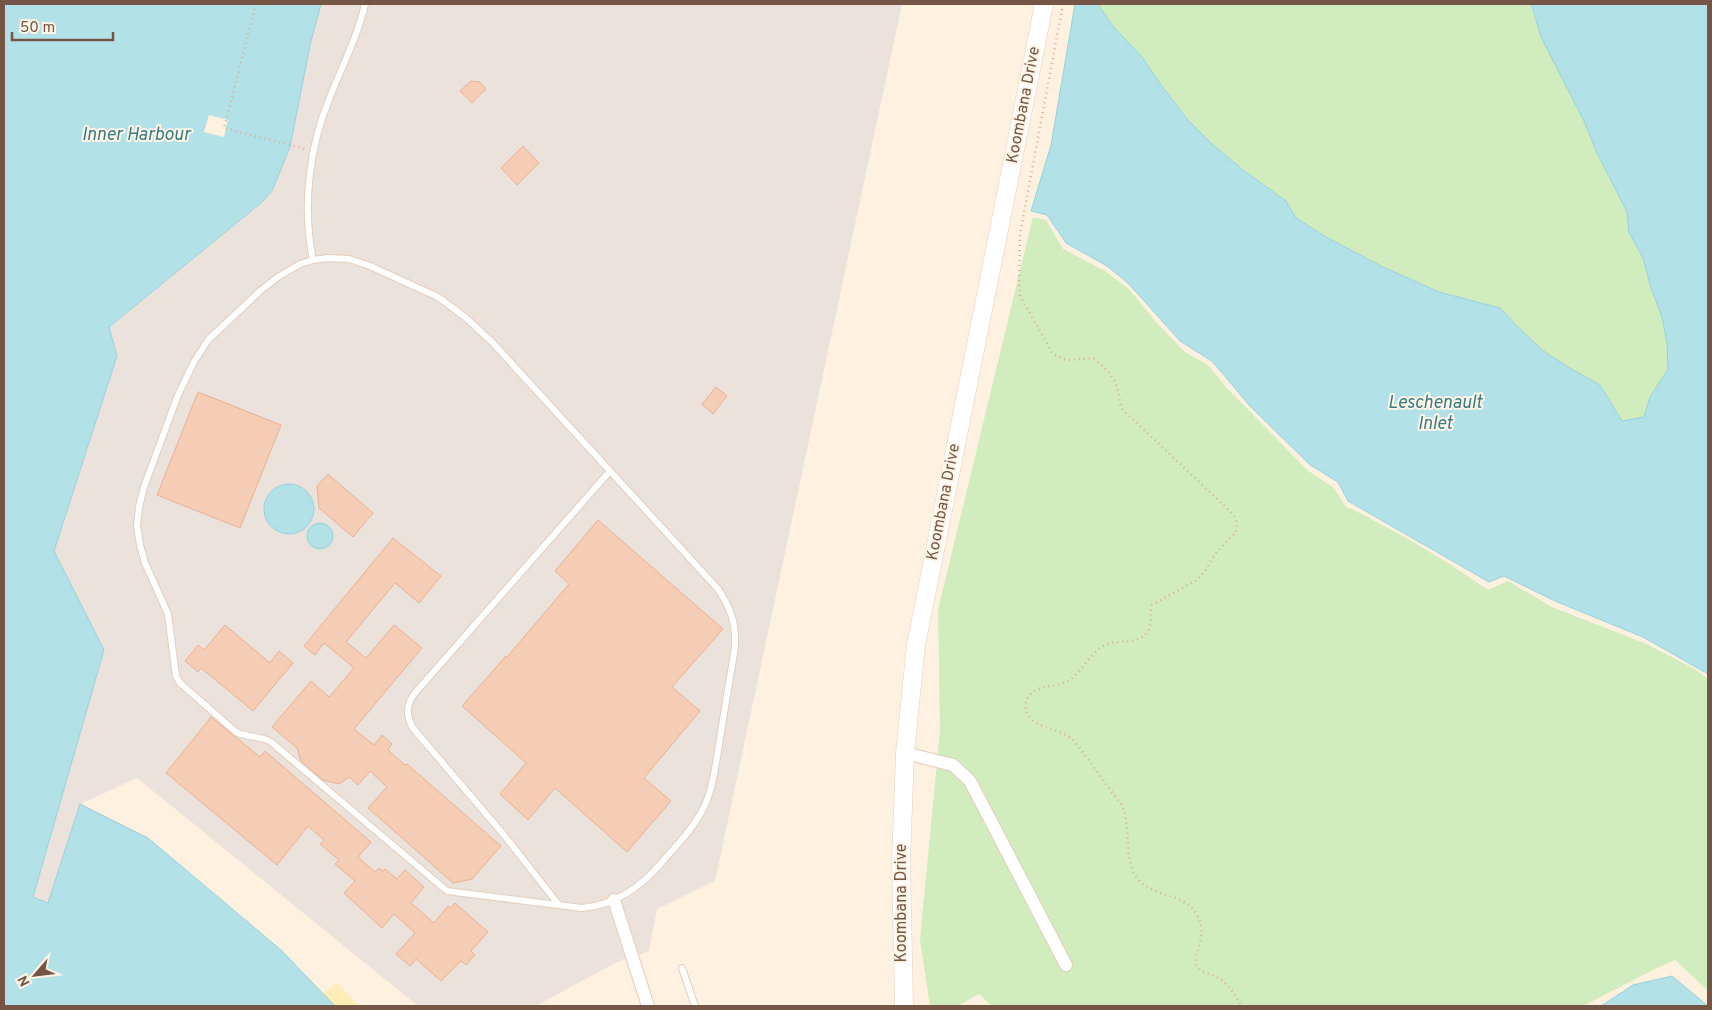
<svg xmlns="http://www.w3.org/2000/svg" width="1712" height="1010" font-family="Overpass,sans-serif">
	<rect width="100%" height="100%" fill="#fef1df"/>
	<path fill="#ebe2db" d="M321 4H902L715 881 657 909 649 951 613 964 536 1006H418L137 778 80 804 48 904 33 897 104 650 54 551 117 356 109 327 261 203Z"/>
	<path fill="#d1ecbd" d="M1098 4H1530L1541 37 1584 121 1597 153 1627 212 1629 232 1643 258 1650 285 1662 317 1667 343 1668 369 1650 397 1644 417 1622 421 1600 385 1568 367 1542 350 1515 324 1500 308 1439 292 1383 267 1326 237 1296 218 1286 201 1243 170 1212 144 1188 120 1161 85 1142 57 1112 25Z
		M1033 217 1046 220 1063 249 1105 271 1129 289 1156 322 1185 352 1209 366 1226 387 1307 470 1334 488 1346 507C1359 511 1369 518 1380 524 1418 543 1453 566 1488 590L1508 581 1552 607 1644 643 1662 652 1693 668 1708 679V991L1675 960 1653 970 1583 1006H992L979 994 958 1006H930L920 940 940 731 938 610Z"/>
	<path fill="#ffedb7" d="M337 983 359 1006H333L321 995Z"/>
	<path fill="#b2e2e8" stroke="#98d2db" d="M4 4H321L310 45 290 147 272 191 261 203 109 327 117 356 54 551 104 650 33 897 48 903 80 804 148 838 281 950 335 1006H4Z
		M1075 4H1098L1112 25 1142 57 1161 85 1188 120 1212 144 1243 170 1286 201 1296 218 1326 237 1383 267 1439 292 1500 308 1515 324 1542 350 1568 367 1600 385 1622 421 1644 417 1650 397 1668 369 1667 343 1662 317 1650 285 1643 258 1629 232 1627 212 1597 153 1584 121 1541 37 1531 4H1708V674L1643 637 1555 601 1504 576 1489 582 1348 501 1338 482 1310 465 1249 405 1212 361 1180 341 1128 283 1107 266 1066 243 1047 215 1031 211 1051 145Z
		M264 509a25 25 0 1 1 50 0a25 25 0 1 1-50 0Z
		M307 536a13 13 0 1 1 26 0a13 13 0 1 1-26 0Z
		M1672 976 1708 1006H1601L1633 985Z"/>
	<path fill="#fef1df" d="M209 115 228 120 224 137 204 132Z"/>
	<path fill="#f5ccb4" stroke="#e9b194" d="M471 81 480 82 486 89 472 103 460 91Z
		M523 146 539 163 517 185 501 168Z
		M716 387 727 396 713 414 702 404Z
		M198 392 281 425 240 528 157 495Z
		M328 474 373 513 353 537 319 508 317 486Z
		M598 520 723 629 672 687 700 711 644 778 671 801 627 852 555 788 528 820 500 794 526 763 462 706 506 656 507 657 569 584 555 571Z
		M393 538 441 576 419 603 395 583 346 642 366 658 394 625 422 648 354 729 374 745 382 735 392 744 388 750 405 765 407 764 501 846 472 879 453 883 368 808 387 787 370 771 358 785 349 777 339 784 323 780 301 761 297 748 272 727 311 681 329 697 354 668 324 643 315 655 304 646Z
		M225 625 270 663 279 651 293 663 253 711 201 668 198 672 185 661 198 645 204 650Z
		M211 717 260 757 265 751 371 842 358 857 375 872 379 868 383 871 385 869 397 879 405 870 424 887 411 903 434 923 448 906 451 908 455 903 488 932 471 951 475 955 466 965 461 961 441 981 416 959 410 966 396 954 415 933 394 914 382 928 344 893 355 881 335 864 339 860 320 844 324 840 308 826 277 865 166 773Z"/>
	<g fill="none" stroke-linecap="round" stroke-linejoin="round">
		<g stroke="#e4cebd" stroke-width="8">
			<path id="service" d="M328 258 349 259 370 266 438 297 465 317 492 342 718 589C731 609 736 622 735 647 730 679 724 712 719 745 715 767 713 791 702 811 692 830 676 846 662 862 642 886 615 905 582 908L447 891 271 742C260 735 247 738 236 732L180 683 176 676 168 614 145 563 140 545 137 526 139 507 144 487 178 395 194 362 208 340 260 291 278 277 300 264 313 260Z
				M313 260C302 207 309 147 330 97 342 66 358 36 365 4
				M559 905 504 835 412 727C406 713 406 705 415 693L610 471
				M682 968 695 1006"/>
		</g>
		<g stroke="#e4cebd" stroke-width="14">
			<path id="minor" d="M905 753 953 765 970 781 1066 965
				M614 900 648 1006"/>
		</g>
		<g stroke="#eacfba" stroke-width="19">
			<path id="secondary" d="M904 1006 901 862 905 753 916 645 1044 4"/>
		</g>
		<path stroke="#d9af98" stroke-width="2.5" stroke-dasharray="1 4" stroke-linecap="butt" d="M256 4 224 128 306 149
			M1063 4 1020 234 1019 284 1020 296 1053 354 1066 360 1093 358C1101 365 1111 372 1115 382 1119 391 1118 398 1122 409L1234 515 1237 524 1236 532 1215 554 1205 571 1197 580 1152 605C1149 614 1153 624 1148 631 1137 647 1117 638 1103 646 1089 655 1082 672 1068 681 1055 688 1031 684 1026 702 1025 707 1026 713 1029 716 1039 730 1059 728 1072 739 1076 743 1080 749 1084 754 1097 771 1109 789 1122 805 1131 827 1124 852 1134 873 1144 895 1178 893 1192 908 1214 933 1190 954 1197 966 1201 973 1211 974 1217 977 1229 984 1235 994 1241 1006"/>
		<use href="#service" stroke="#fff" stroke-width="6"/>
		<use href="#minor" stroke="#fff" stroke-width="12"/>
		<use href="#secondary" stroke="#fff" stroke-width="18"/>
	</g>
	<g text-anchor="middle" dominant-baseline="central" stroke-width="4" stroke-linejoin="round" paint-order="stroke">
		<g font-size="16" fill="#755545" stroke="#fff5e6">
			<text transform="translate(1024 105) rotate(-79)">Koombana Drive</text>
			<text transform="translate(944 502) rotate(-79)">Koombana Drive</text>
			<text transform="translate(902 903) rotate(-90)">Koombana Drive</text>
		</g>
		<g font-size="18" font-style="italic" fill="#3b7a83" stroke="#fff5e6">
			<text x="136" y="135">Inner Harbour</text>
			<text x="1435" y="403">Leschenault<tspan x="1435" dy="21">Inlet</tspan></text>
		</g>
	</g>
	<rect width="1712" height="1010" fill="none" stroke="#755545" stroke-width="10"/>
	<g transform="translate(35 975) rotate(242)" stroke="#fff5e6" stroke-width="4" paint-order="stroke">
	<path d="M0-4L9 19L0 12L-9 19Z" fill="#755545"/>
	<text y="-8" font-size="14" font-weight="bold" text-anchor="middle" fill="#755545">N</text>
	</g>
	<path d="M12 32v8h101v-8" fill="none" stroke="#755545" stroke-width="2.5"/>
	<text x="20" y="32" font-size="15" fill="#755545" stroke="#fff5e6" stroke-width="4" paint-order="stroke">50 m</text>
</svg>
